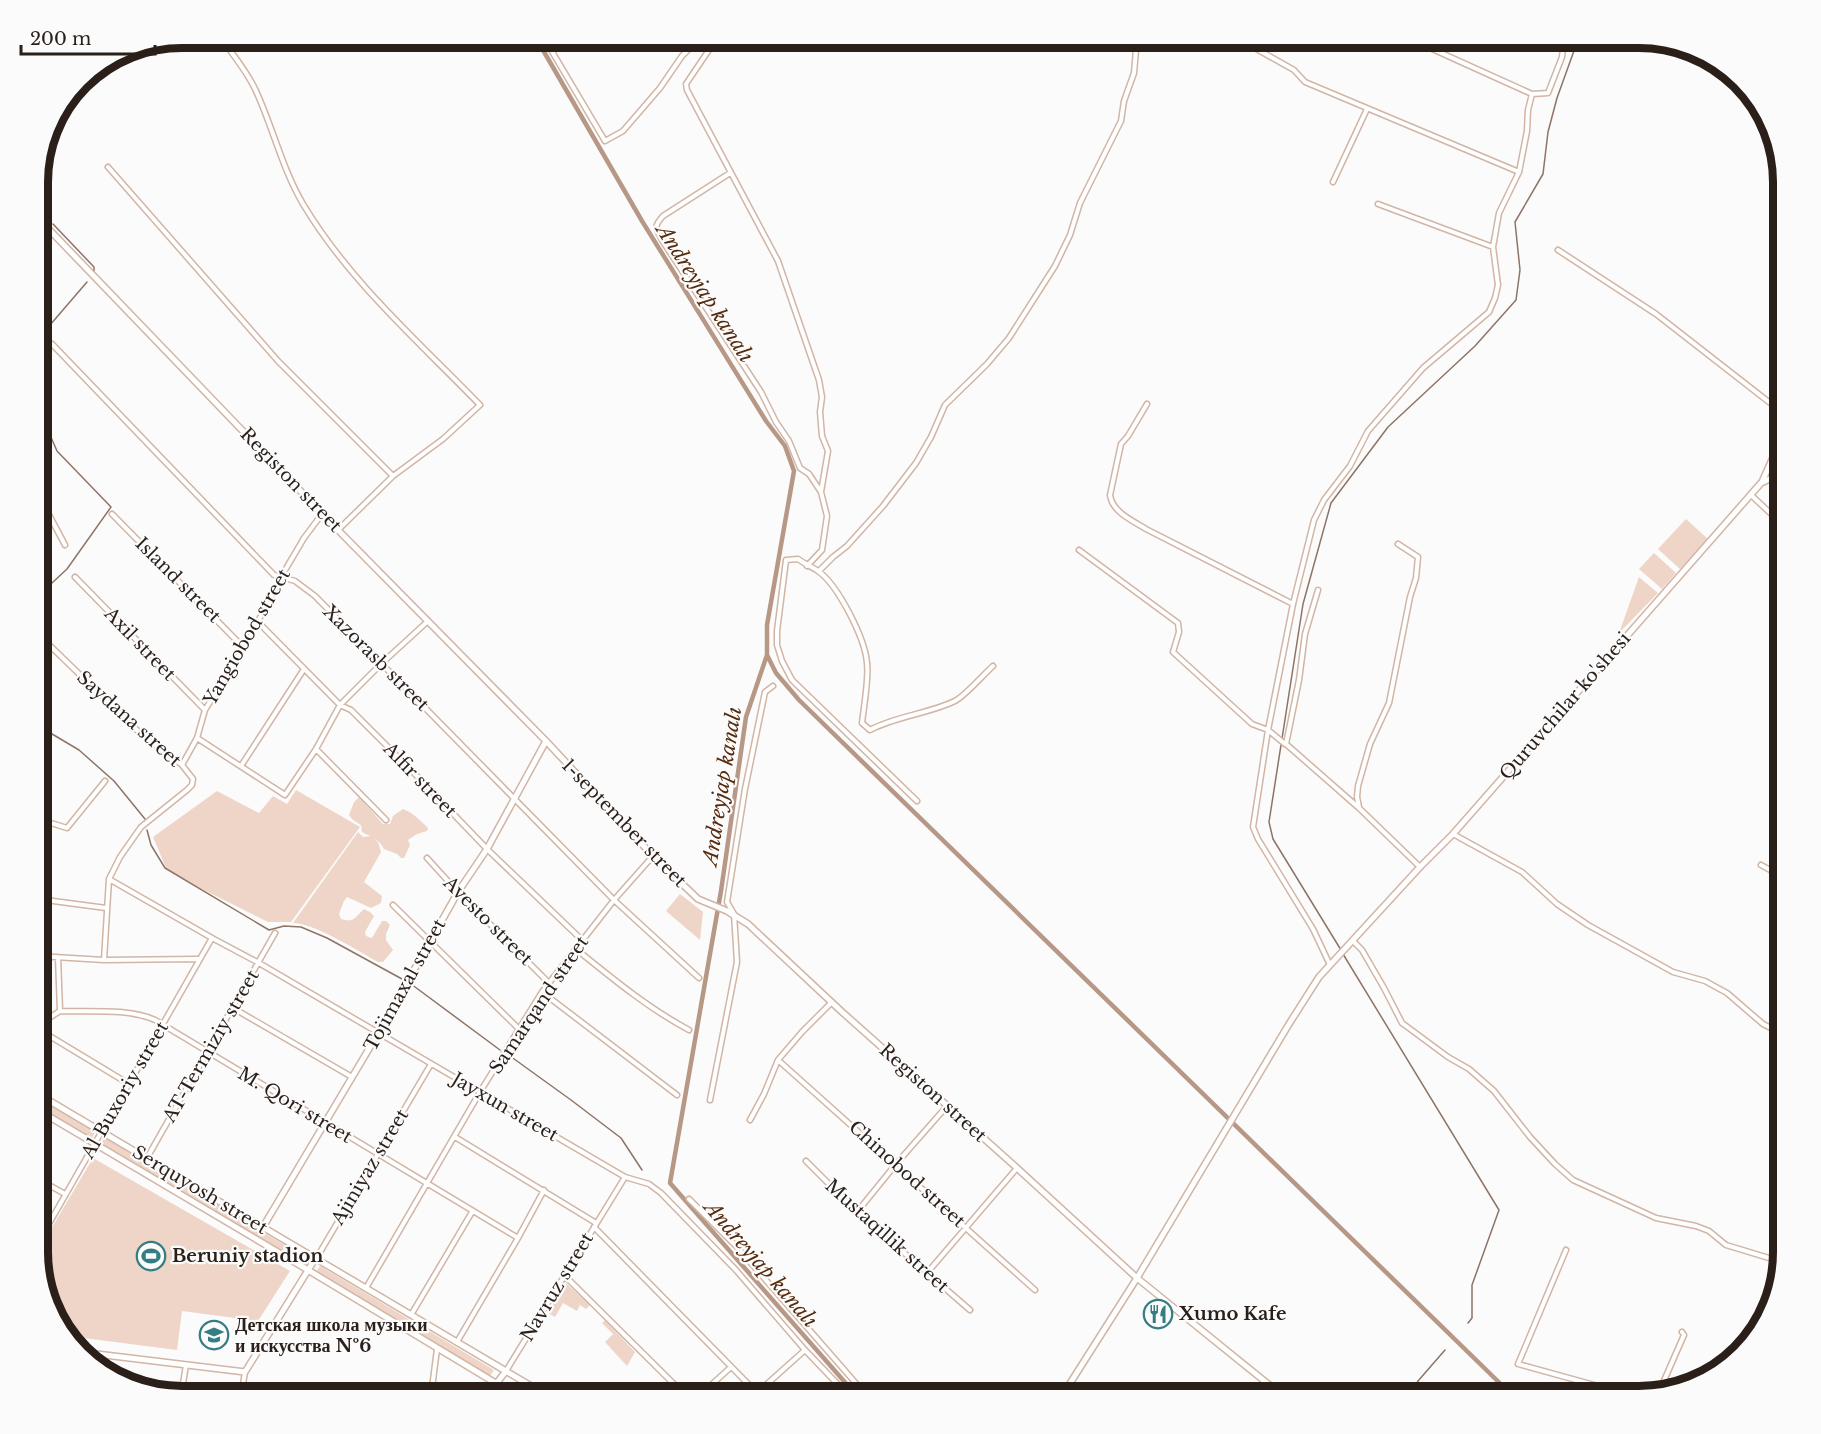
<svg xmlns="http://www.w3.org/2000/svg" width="1821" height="1434" font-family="'Libre Baskerville',serif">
	<rect width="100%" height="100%" fill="#fbfbfb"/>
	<path fill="#eed5c7" d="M1686 519 1708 539 1680 569 1658 549Z
		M1654 553 1676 573 1662 589 1639 569Z
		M1639 577 1658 593 1619 633Z
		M296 790 360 827 291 922H268L202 889 166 868 153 837 217 791 259 813 273 796 287 804Z
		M359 797 383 824H390L393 816 403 809C412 812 421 821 428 828L427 831 417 834 408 840 410 845 404 858H401L397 854 384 849C379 839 371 837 362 832L361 825 353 820 349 815 354 802Z
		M358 832 363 837 371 836 378 842 381 852 364 882 382 896 381 903 371 908 347 897 344 901 339 914 341 919C355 923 354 918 364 909L370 912 374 916 365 932 366 936 372 938 382 921H386L390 925 386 934V940L393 950 383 962H378C358 951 314 923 293 923Z
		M680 894 703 912 700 940 666 911Z
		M38 1097 95 1132 92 1138 38 1106Z
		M105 1137 301 1255 298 1260 101 1143Z
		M93 1158 290 1271 258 1321 182 1311 177 1350 68 1336 52 1316 38 1261V1251Z
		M320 1266 494 1370 490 1376 317 1271Z
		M566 1283 590 1305 586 1309 580 1305 577 1311 563 1303 555 1317 548 1313Z
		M605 1320 635 1352 627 1366 605 1342 613 1334 602 1323Z"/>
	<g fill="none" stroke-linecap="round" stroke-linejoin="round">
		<path stroke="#8d7466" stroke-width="1.5" d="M38 209 50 222
			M53 224 94 267V271
			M38 339 87 282
			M38 596 67 569 111 507 57 451 50 435 38 422
			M38 724 42 728 79 750 114 781 145 819
			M147 830 151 845 165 868 269 930 284 926 301 927 327 938 402 979
			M1341 950 1273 839 1269 822 1303 604 1331 503 1388 427 1475 346 1516 300 1520 270 1515 222 1543 174 1548 132 1557 98 1575 48 1582 38
			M1343 954 1499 1210 1472 1285V1318L1468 1323
			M411 984 500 1050
			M510 1056 571 1100 621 1138 642 1170
			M1409 1396 1418 1381 1445 1350"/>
		<path stroke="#b79887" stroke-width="4.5" d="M536 38 642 221 766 421 785 446 794 471 767 625V655L746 717 721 891 670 1183 857 1396
			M767 655 776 673 799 700 1513 1396"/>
		<g stroke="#d1b5a5" stroke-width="7">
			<path id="street" d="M221 38C233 55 247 71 256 91 273 128 282 168 303 204 349 281 418 341 480 405L443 439 393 476 338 530
				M544 38 605 141 623 131 660 88 682 56 693 45 698 38
				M717 38 686 84 687 90 778 261 819 380 822 397 820 412 822 436 828 451 821 492 827 516 822 550 807 566
				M961 38 1121 47 1135 44
				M1237 38 1294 70 1305 82 1519 172
				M1408 38 1532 94
				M108 167 278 361 393 476
				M730 173 663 216C653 227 656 228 662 240L761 392 776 422 789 441 800 468 809 474 821 492
				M1333 182 1367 109
				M1378 204 1493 247
				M1558 250 1656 314 1783 413
				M52 344 274 575 295 581 315 596 614 900 699 978
				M1147 404 1128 436 1121 444 1110 495C1112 512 1133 521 1146 529L1293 604
				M38 494 65 545
				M1751 495 1783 525
				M112 514 243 647
				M1079 550 1178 623 1179 632 1173 652 1252 724 1268 730 1285 744
				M819 571 833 557 847 546 883 506 916 463 931 437 945 405 987 364 1009 338 1055 266 1070 235 1080 203 1121 121 1124 101 1134 73 1137 38
				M75 577 205 710
				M1318 590 1305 634 1299 680 1286 744 1359 808 1420 867
				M258 622 340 705 351 710 415 774 487 849 582 940
				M38 634 142 735 182 765 193 779 192 785 187 790 141 827 120 857 109 879 104 960
				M197 738 285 795 316 749 340 705 381 664 428 621
				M316 749 386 820
				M182 765 197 738 205 710 251 635 281 577 304 538 322 514
				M241 766 304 669
				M917 801 792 680 782 661 777 645V631L786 560 798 559C805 564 812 567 818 571 838 585 865 638 867 663 869 678 864 706 862 723L870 730C896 716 928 714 955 701 965 696 983 675 993 666
				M1359 807 1357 797 1358 786 1370 744 1389 703 1410 597 1416 578 1418 557 1398 544
				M38 819 67 828 105 781
				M1453 834 1522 872 1557 904 1588 925 1673 972 1705 981 1727 993 1763 1024 1779 1032 1783 1028
				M427 858 458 892 549 983
				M1761 865 1772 871 1777 882 1783 887
				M109 879 212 938 259 963 625 1177 649 1184 661 1193 735 1269 805 1350 849 1396
				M38 899 106 908
				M393 905 520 1030
				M1353 941 1362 950 1384 988 1402 1023 1448 1057 1469 1069 1494 1091 1530 1137 1555 1164 1573 1180 1656 1218 1696 1226 1709 1231 1726 1245 1782 1262
				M576 949C613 979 648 1008 689 1030
				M38 956 104 960 198 959
				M58 957 60 1011
				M1330 965 1313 929 1258 839 1253 827 1268 730 1293 604 1314 520 1324 500 1350 466 1368 431 1423 368 1489 312 1495 298 1498 285 1493 247 1499 213 1519 172 1527 131 1528 110 1532 94 1548 93 1562 57 1564 38
				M542 992 677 1095
				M233 1008 352 1077
				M60 1011C89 1012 128 1008 155 1020L518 1238
				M38 1025 60 1011
				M38 1029 129 1084
				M778 1060 1035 1290
				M710 1100 737 962 734 914 727 902 745 789 765 692 773 686
				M750 1120 764 1094 778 1060 802 1032 832 1002
				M455 1137 596 1223
				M147 1158 275 933
				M806 1161 857 1212 970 1310
				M38 1179 65 1194
				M689 1199 737 1247 867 1396
				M857 1212 896 1164 947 1106
				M594 1227 760 1396
				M38 1243 212 938
				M1566 1250 1518 1364 1634 1396
				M316 1259 431 1064
				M927 1273 1017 1168
				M564 1275 686 1396
				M366 1288 480 1092 542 992 614 900 653 856
				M411 1315 472 1212
				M457 1342 518 1238 544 1190
				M506 1371 625 1177
				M1659 1392 1684 1335 1682 1332
				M757 1393 805 1350
				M181 1396 186 1365
				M241 1396 245 1372
				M431 1396 437 1349
				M699 1396 731 1367"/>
		</g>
		<g stroke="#d1b5a5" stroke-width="8">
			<path id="secondary" d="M38 218 338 530 546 741 653 856 698 899 727 911 748 924 841 1011 1017 1168 1137 1278 1283 1396
				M1762 482 1783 435
				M38 1094 548 1396
				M38 1110 308 1270 517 1396
				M263 1227 379 1032 458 892 487 849 546 741
				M80 1352 245 1372 315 1259
				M490 1396 496 1384 506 1371
				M1062 1396 1137 1278 1289 1024 1319 977 1420 867 1453 834 1761 483 1783 473"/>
		</g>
		<use href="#street" stroke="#fff" stroke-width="4"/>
		<use href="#secondary" stroke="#fff" stroke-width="5"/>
	</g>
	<defs>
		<g id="stadium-ring" transform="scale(1.5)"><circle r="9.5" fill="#fbfbfb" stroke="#347d82" stroke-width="1.5"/><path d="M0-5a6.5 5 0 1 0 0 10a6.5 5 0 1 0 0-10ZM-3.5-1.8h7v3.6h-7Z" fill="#347d82"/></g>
		<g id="restaurant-ring" transform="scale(1.5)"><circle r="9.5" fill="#fbfbfb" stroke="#347d82" stroke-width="1.5"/><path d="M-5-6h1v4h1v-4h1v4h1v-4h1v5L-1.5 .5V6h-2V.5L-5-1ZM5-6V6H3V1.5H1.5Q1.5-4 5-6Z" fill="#347d82"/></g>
		<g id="school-ring" transform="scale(1.5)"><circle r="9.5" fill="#fbfbfb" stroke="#347d82" stroke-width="1.5"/><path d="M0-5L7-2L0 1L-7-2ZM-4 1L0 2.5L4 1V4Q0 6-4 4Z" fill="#347d82"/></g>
	</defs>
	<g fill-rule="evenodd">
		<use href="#stadium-ring" x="151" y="1256"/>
		<use href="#restaurant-ring" x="1158" y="1314"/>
		<use href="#school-ring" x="214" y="1335"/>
	</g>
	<g text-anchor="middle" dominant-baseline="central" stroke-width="4.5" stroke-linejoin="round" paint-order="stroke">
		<g font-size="18" fill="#2a1f19" stroke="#fbfbfb">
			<text transform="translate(291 480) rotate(46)">Registon street</text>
			<text transform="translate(178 580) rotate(45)">Island street</text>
			<text transform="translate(247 637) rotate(-60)">Yangiobod street</text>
			<text transform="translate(140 644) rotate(46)">Axil street</text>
			<text transform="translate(376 658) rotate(45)">Xazorasb street</text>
			<text transform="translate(1565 706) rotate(-49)">Quruvchilar ko'shesi</text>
			<text transform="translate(129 719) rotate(42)">Saydana street</text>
			<text transform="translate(420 780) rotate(46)">Alfir street</text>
			<text transform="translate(624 823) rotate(46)">1-september street</text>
			<text transform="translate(488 921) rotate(45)">Avesto street</text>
			<text transform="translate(405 985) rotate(-61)">Tojimaxal street</text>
			<text transform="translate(539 1005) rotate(-56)">Samarqand street</text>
			<text transform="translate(211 1046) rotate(-60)">AT-Termiziy street</text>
			<text transform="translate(125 1090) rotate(-60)">Al Buxoriy street</text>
			<text transform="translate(933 1093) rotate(42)">Registon street</text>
			<text transform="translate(295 1105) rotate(31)">M. Qori street</text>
			<text transform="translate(505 1107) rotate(30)">Jayxun street</text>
			<text transform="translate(370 1167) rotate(-59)">Ajiniyaz street</text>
			<text transform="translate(907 1174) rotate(42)">Chinobod street</text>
			<text transform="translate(200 1190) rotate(31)">Serquyosh street</text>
			<text transform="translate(887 1236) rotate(42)">Mustaqillik street</text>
			<text transform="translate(557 1287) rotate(-59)">Navruz street</text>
		</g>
		<g font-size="18" font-weight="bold" fill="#2a1f19" stroke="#fbfbfb" text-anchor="start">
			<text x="172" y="1256">Beruniy stadion</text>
			<text x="1179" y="1314">Xumo Kafe</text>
			<text x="235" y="1325">Детская школа музыки<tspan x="235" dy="21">и искусства №6</tspan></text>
		</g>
		<g font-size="20" font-style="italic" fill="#562c0f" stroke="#fbfbfb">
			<text transform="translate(705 293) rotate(57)">Andreyjap kanalı</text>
			<text transform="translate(722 786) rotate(-81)">Andreyjap kanalı</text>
			<text transform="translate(761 1264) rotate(49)">Andreyjap kanalı</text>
		</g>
	</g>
	<path d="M0 0H1821V1434H0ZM182 48H1639A134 134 0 0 1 1773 182V1252A134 134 0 0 1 1639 1386H182A134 134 0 0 1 48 1252V182A134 134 0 0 1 182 48Z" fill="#fbfbfb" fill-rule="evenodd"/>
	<path fill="none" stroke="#2a1f19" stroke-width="8" d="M182 48H1639A134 134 0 0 1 1773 182V1252A134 134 0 0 1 1639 1386H182A134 134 0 0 1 48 1252V182A134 134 0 0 1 182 48Z"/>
	<path d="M21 45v9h134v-9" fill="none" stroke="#2a1f19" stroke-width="3"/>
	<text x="30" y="45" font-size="18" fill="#2a1f19" stroke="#fbfbfb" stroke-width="4.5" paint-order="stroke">200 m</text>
</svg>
